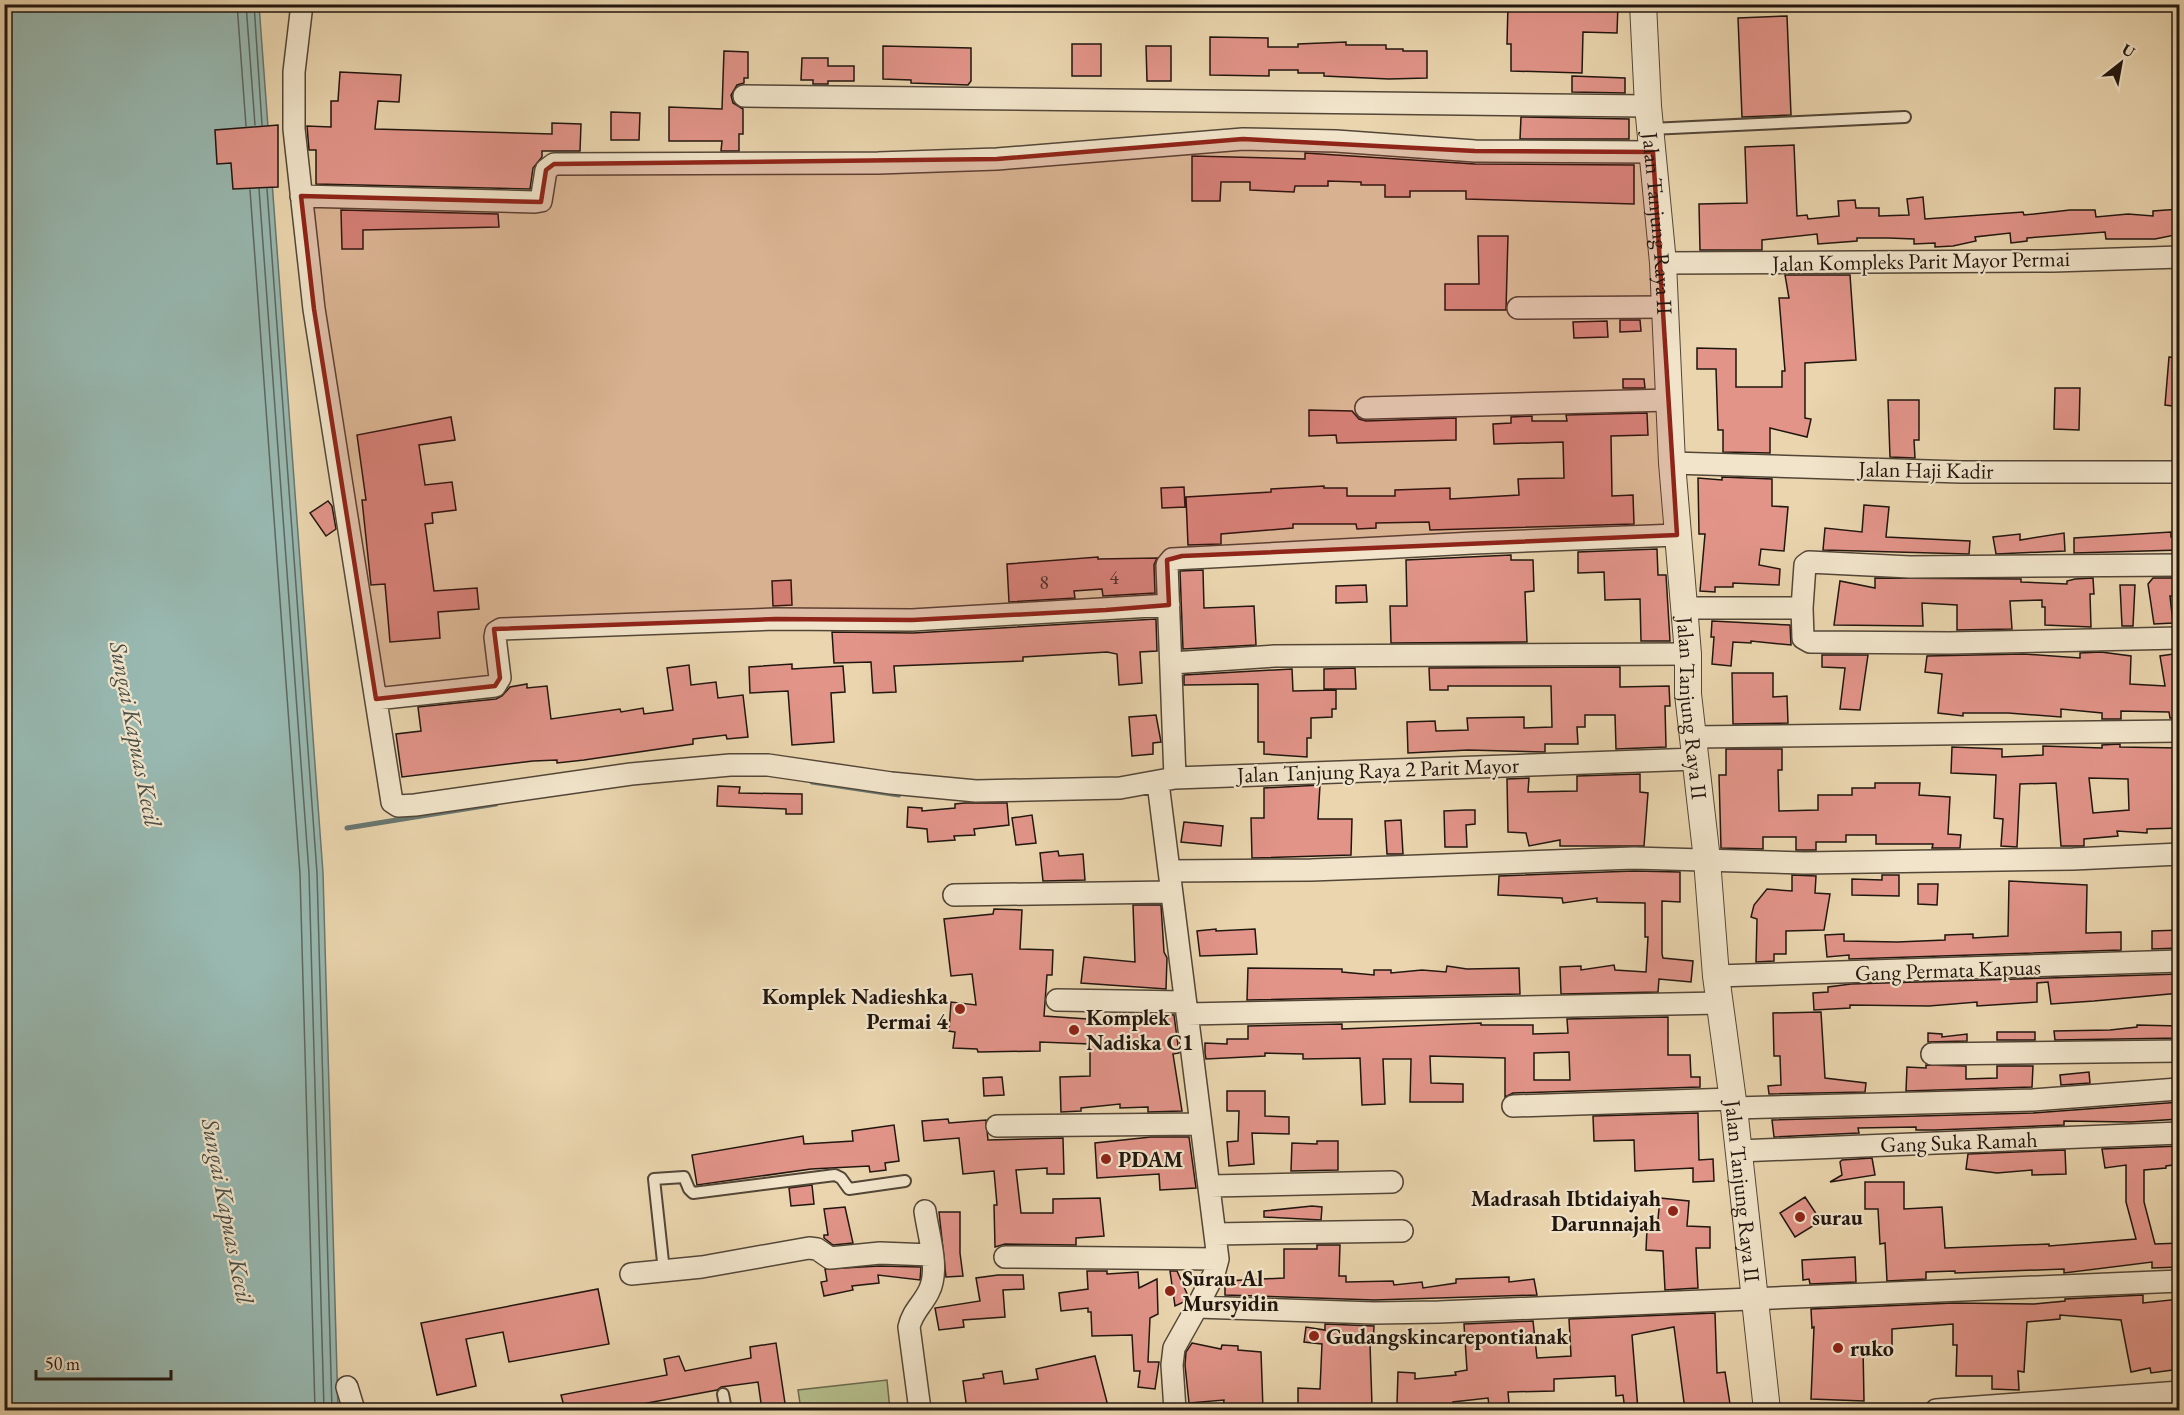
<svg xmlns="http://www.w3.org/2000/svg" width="2184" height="1415" font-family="'EB Garamond',serif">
	<rect width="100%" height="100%" fill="#ead5ae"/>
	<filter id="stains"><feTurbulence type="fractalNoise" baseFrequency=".00333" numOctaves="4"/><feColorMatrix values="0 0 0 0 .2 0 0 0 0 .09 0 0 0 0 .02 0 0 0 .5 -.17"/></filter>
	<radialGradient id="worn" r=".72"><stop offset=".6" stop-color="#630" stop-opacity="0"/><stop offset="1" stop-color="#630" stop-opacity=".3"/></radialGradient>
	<path fill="#b4be8c" stroke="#6a6a4e" stroke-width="1.5" d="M887 1380 890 1410H801L798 1390Z"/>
	<path fill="#98b8b0" stroke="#687770" stroke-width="1.5" d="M5 5H259L323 873 338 1410H5Z"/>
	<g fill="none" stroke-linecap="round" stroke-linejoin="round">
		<path stroke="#5c6760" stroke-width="1.5" d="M237 4 246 126
			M246 4 255 125
			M254 4 262 125
			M259 189 309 873 324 1410
			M267 189 317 873 332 1410
			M250 190 300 874 315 1410"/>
		<path stroke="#687770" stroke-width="5" d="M812 782 899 795
			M347 828 496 804"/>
	</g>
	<path fill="#e29489" stroke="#21160f" stroke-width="1.5" fill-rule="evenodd" d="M1508 4H1618L1617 33 1583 32 1582 73 1511 71V44H1507Z
		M1787 16 1791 115 1742 117 1738 18Z
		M1210 37 1268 38V47H1298V44L1346 42V45H1386V49H1403V51H1427V78L1389 79 1324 76V73H1298V70H1269V76L1210 75Z
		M1072 44H1101V76H1072Z
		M883 46 971 48V81L968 85 911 83V80L883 79Z
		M1146 46H1171V81H1147Z
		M724 51 748 52V78H744V83L737 85 731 95 733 103 743 109V134H739V151H721L722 141H669V107L722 109Z
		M802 58H828V66H854V81H828V84H813V80H801Z
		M340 72 401 75 399 102 378 101 375 129 552 134V123L581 124 580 151H542V157L533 168 530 189 316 184V150H309L307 126 331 127V101H338Z
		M1572 76 1625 78V93L1572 92Z
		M611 112 640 113 639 140H611Z
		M1521 117 1629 119V139H1520Z
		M278 125V187L233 189 231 163 217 164 215 130Z
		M1794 145 1797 216 1807 215 1808 219 1839 216 1838 201 1855 200 1856 208H1879V216L1909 215 1907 199 1923 197 1925 219 2023 212 2024 215 2070 210H2095L2096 217 2128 214 2153 216V211L2180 209V234L2155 239H2106L2105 232 2027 238V241L2011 243 2010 233 1975 237 1976 241 1953 246 1935 247V243L1914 244V239L1888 238H1857V241L1818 244 1817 234 1762 240V250H1700L1699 204 1747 203 1745 147Z
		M1305 153 1475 164 1634 165V204L1466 199V191H1410V197H1385V185H1361V182L1328 181V186H1295L1294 192 1250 190V182H1221L1220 201H1192V156L1305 159Z
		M341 210 498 214 499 227 363 230V249H342Z
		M1478 236H1508L1506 310H1445V284H1479Z
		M1785 275H1850L1856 360 1805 363V418L1811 419 1807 437 1770 428V453L1723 452V430H1718L1716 369H1697V348L1736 349V387H1782V371H1785L1779 298H1789Z
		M1620 320H1640L1641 331 1620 332Z
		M1607 321 1608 337 1574 338 1573 322Z
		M2169 357 2180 358V407L2165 405Z
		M1623 379H1644L1645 388H1623Z
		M2055 388H2080L2079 430 2054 429Z
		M1888 400H1919V440H1914L1915 458 1890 457Z
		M1309 410 1352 411 1359 419 1366 421 1456 418V440L1337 443 1336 435 1309 436Z
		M1647 413 1648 435 1611 436 1612 496 1633 495 1634 524 1430 530 1429 522 1376 523V528L1357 529 1356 524H1293V528L1221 534V544L1188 545 1186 497 1271 492V489L1324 486V488H1347V496H1395V490L1450 488V499L1519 495 1518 479 1564 478 1563 442 1494 444 1493 424 1511 423V417L1532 416V421H1567L1566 415Z
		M451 417 455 440 419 445 425 485 452 482 456 510 432 513 433 523 425 524 434 591 477 588 479 609 438 612 440 638 390 642 385 584 371 585 362 500H366L357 435Z
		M1722 477 1772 479V506L1788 507 1784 551 1761 549 1759 565 1780 569 1779 585 1733 583V587H1715V592L1700 591 1705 534H1699L1698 478 1722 480Z
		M1184 487 1185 507 1162 508 1161 488Z
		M328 501 332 506 336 529 326 536 310 513Z
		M1864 505 1889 507 1886 537 1970 541 1969 554 1823 550 1825 528 1862 532Z
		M2171 532V537L2180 536V550L2074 553V538Z
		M2064 533 2065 551 1996 554 1993 537 2020 534V540Z
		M1657 549 1658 575H1666L1670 641H1641L1640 599 1605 600 1604 572 1578 573V552Z
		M1511 555V560H1533L1534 591 1525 592 1527 642 1391 643 1390 606H1407L1406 560Z
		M1098 557V559L1157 558 1154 565 1155 593 1103 596 1102 589 1074 591 1075 598 1009 602 1007 564Z
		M1203 570 1204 608 1254 606 1256 645 1183 649 1180 571Z
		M1875 578 2021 579V582L2067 584V581L2075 579 2093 578 2094 594H2090L2091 627 2045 625V607H2042V600L2010 601 2012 629 1957 630V605L1922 603 1923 626 1834 625 1840 581 1875 588Z
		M2153 578H2174L2175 596H2170L2173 623 2154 624 2148 584Z
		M791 580 792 605 773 606 772 581Z
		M1366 585 1367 602 1336 603V586Z
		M2120 585H2135L2133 626H2122Z
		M1156 619 1157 651 1140 652 1142 683 1119 685 1117 654 1107 652 1023 657V661L894 666 896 692 873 693 871 662 834 663 832 632 913 633Z
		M1712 621 1790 625 1791 645 1751 641V643L1733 642 1731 666 1712 664 1714 637H1711Z
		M2101 652 2131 656 2130 684 2165 686 2160 656 2180 653V718H2170L2169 712 2121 711V719H2102V713L2061 709V717L2008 713H1963V716L1938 713 1942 674 1925 672 1927 656 2024 654 2080 658V653Z
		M1822 655H1868L1860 710 1840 709 1845 668 1822 667Z
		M792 664V669L843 666 845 692 831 693 834 742 792 745 788 691 750 693 749 667Z
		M689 665 691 685 716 682 718 698 743 695 748 737 727 739 726 735 693 739V744L584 760 557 763V760L533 761 402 777 396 734 421 731 418 707 496 699 502 696 510 687 527 684V688L547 686 551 719 620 709 621 712 643 708 644 714 673 710 667 668Z
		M1620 667V687L1669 686 1670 706H1665L1666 747 1616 749 1615 715H1585V727H1577L1578 744H1545V752L1468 750 1408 753 1407 722 1435 721 1436 731 1468 730 1467 718 1524 717V728L1552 727 1551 686H1448V690H1430L1429 668Z
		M1355 668 1356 689H1324V669Z
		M1292 669 1293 691 1336 690V709H1332V717L1311 718V738H1307V757L1264 754V742H1258V684L1184 685V675Z
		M1732 673H1773V697L1787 696 1788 723 1733 724Z
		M1156 715 1161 742 1153 743V754L1132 756 1129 717Z
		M2120 744V747L2180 748V828L2147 829V833L2117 831 2118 836 2084 839V846H2061L2056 783 2020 784 2017 847 2001 846 2003 819 1994 818 1996 775 1951 773 1952 747 2002 749V757L2043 755V746L2102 748V745ZM2089 778 2128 779 2129 810 2093 813Z
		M1726 749H1782V770H1778L1779 811 1818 810V795H1852V788H1875V783H1920L1919 795 1950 797 1948 834 1961 835 1960 848H1932L1933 844H1876V835H1846V842H1816V850H1796V837H1763V849L1721 848 1719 775H1726Z
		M1640 774V792L1648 793 1644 846H1560V840L1529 846 1526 833 1508 832 1507 779 1529 778 1528 792 1577 791V776Z
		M1320 785 1318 819H1352L1351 855 1252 858 1251 818H1264V788Z
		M718 786 740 787 739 793 802 794V814H786V809L717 806Z
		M965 803H1007L1009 825 974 829 975 835 954 836 955 840 928 842 927 829 907 827 908 807 922 808V811L955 808V804Z
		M1466 810H1475V824L1466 825 1467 847H1445L1444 811Z
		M1032 815 1036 843 1016 845 1012 818Z
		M1401 820 1403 854H1387L1385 821Z
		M1184 822 1223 826 1221 846 1181 842Z
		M1058 851 1059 856 1083 854 1085 880 1043 881 1040 853Z
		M1634 871 1680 872V902L1662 901V954L1663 958 1693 961 1691 982 1659 979 1658 992 1561 994 1560 967 1581 966V970L1614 965 1615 970 1646 972 1648 937H1645V903L1597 902V898L1563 903 1562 898 1498 895 1499 876Z
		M1792 875 1816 876 1815 893 1830 894 1824 930 1786 931V954H1774V961L1756 962 1757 919 1751 917 1754 905 1767 889 1792 891Z
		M1882 875H1899V896L1852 895V879L1882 880Z
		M2009 881 2087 885 2086 933 2121 932V950L1849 959V955L1827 957 1825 935 1844 934V941L1897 942 1945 940V935L1973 934V938L2008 936Z
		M1918 884H1938L1937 905 1918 904Z
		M1133 905H1161L1164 952 1167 958 1166 989 1081 983 1084 957 1135 962Z
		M994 909 1022 910 1020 949 1053 950 1052 975H1047L1044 1016 1117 1021V1017L1141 1016V1014L1174 1015 1179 1053 1173 1054 1182 1111 1148 1112V1107L1120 1108V1104L1081 1108V1111L1061 1112 1060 1077 1090 1076V1044L1040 1042V1051L978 1052 977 1049 953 1048 955 1032 949 1031 951 1002 976 1005 972 974 951 976 944 919 993 914Z
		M1216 929V931L1255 929 1257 954 1200 956 1197 931Z
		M2180 930V948L2152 949V931Z
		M1447 966 1467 969 1519 968 1520 994 1247 1000 1248 968 1342 969V972L1374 975V970H1391V973L1422 970 1446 972Z
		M2180 974V993L2094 1001 2051 1004 2048 982 2037 983V1002L1977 1006V1002L1929 1006 1850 1005V1008L1814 1010 1813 993 1828 992V987L1851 984Z
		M1821 1012 1825 1078 1866 1083 1865 1092 1769 1094 1768 1086 1781 1085 1780 1056H1774L1773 1013Z
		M1668 1017V1055H1690L1691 1077H1700V1087L1513 1093 1505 1097V1058L1430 1056 1431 1083 1463 1084V1102H1410L1411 1059H1383L1385 1104 1362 1105 1360 1058 1303 1059V1054L1265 1053V1056L1206 1059 1205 1053V1043L1227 1044V1039H1248V1026L1342 1024V1029L1481 1023V1025H1533V1034L1568 1033 1567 1019ZM1569 1052 1570 1080H1534V1053Z
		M2137 1025 2180 1026V1038L2055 1040 2054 1031 2110 1030 2137 1027Z
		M1997 1032H2035V1040H1997Z
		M1928 1033 1942 1034V1037L1967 1034V1041L1928 1042Z
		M1926 1065 1966 1066V1079L1997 1078V1066H2033L2032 1087 1906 1091 1907 1067 1926 1068Z
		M2089 1072 2090 1083 2061 1085 2060 1075Z
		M1002 1077 1004 1095 984 1096 983 1078Z
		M1227 1091H1265V1116L1289 1117V1134L1252 1133 1254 1164 1229 1166 1227 1142 1238 1141 1239 1111H1227Z
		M2180 1102V1119L2131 1122 2064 1121V1125L1935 1130H1916V1127L1858 1128 1859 1133 1774 1137 1772 1120 2033 1113Z
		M1698 1113 1699 1160 1713 1159 1714 1181 1693 1182V1168L1635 1171 1634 1140 1594 1141 1593 1116Z
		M948 1119 949 1123 986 1120 988 1140 1063 1138 1064 1174H1047V1168L1016 1170 1021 1213H1053V1199L1100 1198 1104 1236 1076 1238V1245L1005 1244 995 1247 994 1205H997L994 1171 963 1174 959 1138 924 1141 922 1121Z
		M894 1125 899 1161 885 1163 886 1170 870 1172 869 1166 811 1169 697 1185 692 1155 803 1136 804 1144 853 1141 852 1131Z
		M1189 1137 1196 1188 1160 1190 1159 1174 1097 1178 1095 1143 1151 1137Z
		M1317 1141H1338V1170L1291 1171 1292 1143 1317 1144Z
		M2180 1146V1164L2166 1166V1168L2144 1170V1202L2155 1244 2180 1243V1267L2152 1268V1262L2064 1273V1269L1955 1273V1271L1926 1272V1279L1887 1281 1885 1243 1880 1244 1878 1209H1865V1182H1904V1209L1942 1207 1945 1248 2049 1244V1246L2136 1239 2126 1202V1165L2105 1168 2102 1149Z
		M2065 1150 2066 1174 2032 1175V1170L1997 1173 1966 1169 1968 1154Z
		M1872 1158 1875 1175 1830 1182 1842 1175 1840 1162 1842 1160Z
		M812 1185 814 1204 791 1206 789 1188Z
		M1805 1197 1821 1221 1795 1237 1780 1213Z
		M1660 1198 1689 1201 1687 1226 1710 1227V1248H1696L1698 1288 1665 1290 1663 1251 1646 1250 1647 1229 1657 1230Z
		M1312 1206 1322 1207 1321 1220 1264 1217V1211Z
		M845 1207 853 1243 833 1245 824 1238V1235H828L824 1209Z
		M939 1212H960V1253L963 1276 946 1277Z
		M1317 1245H1340L1339 1276H1346V1282L1393 1281 1394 1285 1422 1282 1423 1288 1456 1283V1279L1509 1277V1282L1534 1279 1537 1295 1374 1300 1225 1295V1281L1284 1278V1249H1317Z
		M1855 1257 1856 1282 1810 1284 1809 1279 1803 1280 1802 1260Z
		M880 1266 921 1267 920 1280 878 1275 879 1283 852 1286 853 1290 824 1296 821 1282 827 1281 825 1269Z
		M1087 1271H1107V1274L1138 1272 1139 1288 1157 1279 1158 1314 1150 1318 1148 1362H1159L1155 1389 1138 1387 1140 1371H1134L1132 1335 1092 1336 1091 1312H1088V1308L1061 1311 1059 1293 1088 1289Z
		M1170 1271H1177L1188 1296 1186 1301 1175 1306Z
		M998 1275H1023L1024 1289 1003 1290 1005 1317 963 1320 964 1327 939 1330 935 1308 980 1301 976 1278Z
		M598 1289 609 1344 509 1362 503 1332 466 1339 476 1386 437 1395 421 1323Z
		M2143 1295V1303L2180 1299V1369L2151 1373 2150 1368 2131 1372 2121 1320 2060 1315V1319L2027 1322 2024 1372 2018 1371 2019 1390 1992 1389V1376H1956L1957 1345H1953V1324L1892 1329V1347H1863L1864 1401 1811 1399 1814 1327 1812 1328 1811 1309 1954 1303 2034 1304 2065 1301V1299Z
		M1715 1313 1717 1373 1725 1372 1730 1404 1685 1410 1674 1327 1632 1335 1638 1410H1625L1623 1395 1616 1396 1615 1376 1554 1379V1391L1508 1392 1509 1403 1489 1405 1488 1398 1453 1402 1454 1410H1438L1437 1408 1399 1410 1397 1404 1398 1372 1415 1373V1379L1456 1375 1455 1372 1467 1370 1464 1324 1533 1321 1537 1358 1571 1356 1569 1319Z
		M1325 1324 1374 1326 1373 1344H1370L1372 1405H1336V1410H1298V1388L1320 1389 1322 1344 1304 1342 1306 1327 1325 1330Z
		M776 1343 786 1410H762L758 1382 721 1387 717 1390 610 1410H565L561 1395 667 1375 664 1359 679 1356 685 1371 751 1358 750 1347Z
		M1192 1343 1221 1349 1222 1345 1238 1346V1350L1261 1352 1263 1410H1223L1224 1400 1189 1403 1185 1365 1186 1352Z
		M1095 1356 1109 1410H967L963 1381 984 1378 983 1374 1002 1371 1004 1384 1038 1379 1036 1369Z"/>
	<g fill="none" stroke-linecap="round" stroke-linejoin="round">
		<g stroke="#534637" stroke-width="14">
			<path id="service" d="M1650 129 1905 117
				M664 1271 654 1179 684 1177 689 1189 693 1193 835 1175 841 1178 849 1189 905 1181
				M723 1394 726 1410"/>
		</g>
		<g stroke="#534637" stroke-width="24">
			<path id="minor" d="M302 4 294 72V129L314 309 392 802 398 806 415 805 631 774 730 765H768L891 783 976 791 1120 788 1175 778
				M744 96 1648 106
				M301 196 535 202 541 201 546 170 554 164 878 163 997 159 1243 139 1336 141 1475 151 1653 152
				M1663 263 2053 261 2180 257
				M1518 308 1664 307
				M1366 408 1669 400
				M1672 463 1961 472H2180
				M1677 535 1473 543 1172 559 1167 565 1175 778 1696 759
				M2180 565 1910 567 1809 562 1805 565 1802 608 1803 638 1810 642 1949 643 2180 638
				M1685 608H1802
				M1172 663 1275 656 1688 654
				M376 699 495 686 500 678 495 637 496 632 501 629 776 619 912 620 1169 605
				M1692 737 2180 731
				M1158 783 1218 1259 1214 1274 1197 1307 1374 1313 1439 1312 2180 1281
				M1169 871 1311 870 1634 858 1804 863 2073 859 2180 854
				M954 895 1171 892
				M1716 976 2180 961
				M1057 1000 1185 1002
				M1187 1014 1719 1003
				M1932 1054 2180 1051
				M1513 1106 1733 1099
				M1734 1108 2033 1100 2178 1089
				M997 1126 1200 1124
				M1739 1151 2180 1133
				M1210 1186 1392 1182
				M1215 1234 1402 1231
				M1005 1257 1218 1259
				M631 1274 702 1267 809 1248 817 1249 830 1258 880 1253 931 1255
				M347 1387 354 1410
				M920 1410 909 1327C912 1312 923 1304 929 1291 940 1269 928 1234 925 1211
				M1175 1410 1172 1365 1174 1348 1197 1307
				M1936 1410 2180 1392"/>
		</g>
		<g stroke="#534637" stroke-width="28">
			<g id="tertiary">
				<path id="s1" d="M1643 4 1648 106 1663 263 1672 463 1688 654V694L1707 860 1716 976 1734 1108 1767 1410"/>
			</g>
		</g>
		<use href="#service" stroke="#f1e4ca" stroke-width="10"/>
		<use href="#minor" stroke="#f1e4ca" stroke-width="21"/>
		<use href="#tertiary" stroke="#f1e4ca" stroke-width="26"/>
	</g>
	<path fill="#8f2418" fill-opacity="0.2" stroke="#8f2418" stroke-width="4.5" stroke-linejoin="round" d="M1243 139 1475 151 1653 152 1677 535 1182 556 1167 560 1169 605 1106 610 912 620 776 619 494 629 500 678 495 686 376 699 314 309 301 196 541 202 546 170 554 164 997 159Z"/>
	<g fill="#8f2418" stroke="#f1e4ca" stroke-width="2">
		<circle cx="960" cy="1009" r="6"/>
		<circle cx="1074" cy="1030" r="6"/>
		<circle cx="1106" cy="1159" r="6"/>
		<circle cx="1673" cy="1211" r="6"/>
		<circle cx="1800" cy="1217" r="6"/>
		<circle cx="1170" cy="1291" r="6"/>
		<circle cx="1314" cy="1336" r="6"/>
		<circle cx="1838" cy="1348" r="6"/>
	</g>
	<g text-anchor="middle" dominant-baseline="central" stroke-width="4.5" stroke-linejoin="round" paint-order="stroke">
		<g font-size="20" fill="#51362e">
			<text x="1114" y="577">4</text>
			<text x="1044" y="582">8</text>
		</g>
		<g font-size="22" fill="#21160f" stroke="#f1e4ca">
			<text stroke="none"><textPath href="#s1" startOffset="220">Jalan Tanjung Raya II</textPath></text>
			<text transform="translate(1921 261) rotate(-1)">Jalan Kompleks Parit Mayor Permai</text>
			<text transform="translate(1926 470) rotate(1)">Jalan Haji Kadir</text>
			<text stroke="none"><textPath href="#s1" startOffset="706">Jalan Tanjung Raya II</textPath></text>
			<text transform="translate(1378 770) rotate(-2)">Jalan Tanjung Raya 2 Parit Mayor</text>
			<text transform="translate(1948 970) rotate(-2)">Gang Permata Kapuas</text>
			<text transform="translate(1959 1142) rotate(-2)">Gang Suka Ramah</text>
			<text stroke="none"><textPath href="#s1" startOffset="1192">Jalan Tanjung Raya II</textPath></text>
		</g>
		<g font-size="22" font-weight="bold" fill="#21160f" stroke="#f1e4ca" text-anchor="start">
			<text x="948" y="996" text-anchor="end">Komplek Nadieshka<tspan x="948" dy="25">Permai 4</tspan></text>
			<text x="1086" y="1017">Komplek<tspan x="1086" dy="25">Nadiska C1</tspan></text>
			<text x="1118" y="1159">PDAM</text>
			<text x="1661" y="1198" text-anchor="end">Madrasah Ibtidaiyah<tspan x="1661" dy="25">Darunnajah</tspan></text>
			<text x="1812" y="1217">surau</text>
			<text x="1182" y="1278">Surau Al<tspan x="1182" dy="25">Mursyidin</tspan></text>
			<text x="1326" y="1336">Gudangskincarepontianak</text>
			<text x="1850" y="1348">ruko</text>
		</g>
		<g font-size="24" font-style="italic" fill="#4b4f47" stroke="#f1e4ca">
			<text transform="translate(136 734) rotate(79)">Sungai Kapuas Kecil</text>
			<text transform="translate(228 1211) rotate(79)">Sungai Kapuas Kecil</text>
		</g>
	</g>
	<rect width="2184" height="1415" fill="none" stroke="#ead5ae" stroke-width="24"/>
	<rect x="6" y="6" width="2172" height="1403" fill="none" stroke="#21160f" stroke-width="3"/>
	<rect x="12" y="12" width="2160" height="1391" fill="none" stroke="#21160f" stroke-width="1.5"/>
	<g transform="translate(2121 63) rotate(31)" stroke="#f1e4ca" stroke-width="4.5" paint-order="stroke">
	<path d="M0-4.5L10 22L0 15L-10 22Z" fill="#21160f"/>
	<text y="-9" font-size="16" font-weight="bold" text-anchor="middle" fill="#21160f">U</text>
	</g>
	<path d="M36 1370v9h135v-9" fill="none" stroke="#21160f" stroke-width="3"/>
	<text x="45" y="1370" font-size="18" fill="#21160f" stroke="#f1e4ca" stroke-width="4.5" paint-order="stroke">50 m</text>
	<rect width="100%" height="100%" filter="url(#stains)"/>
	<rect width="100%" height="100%" fill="url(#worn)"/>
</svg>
